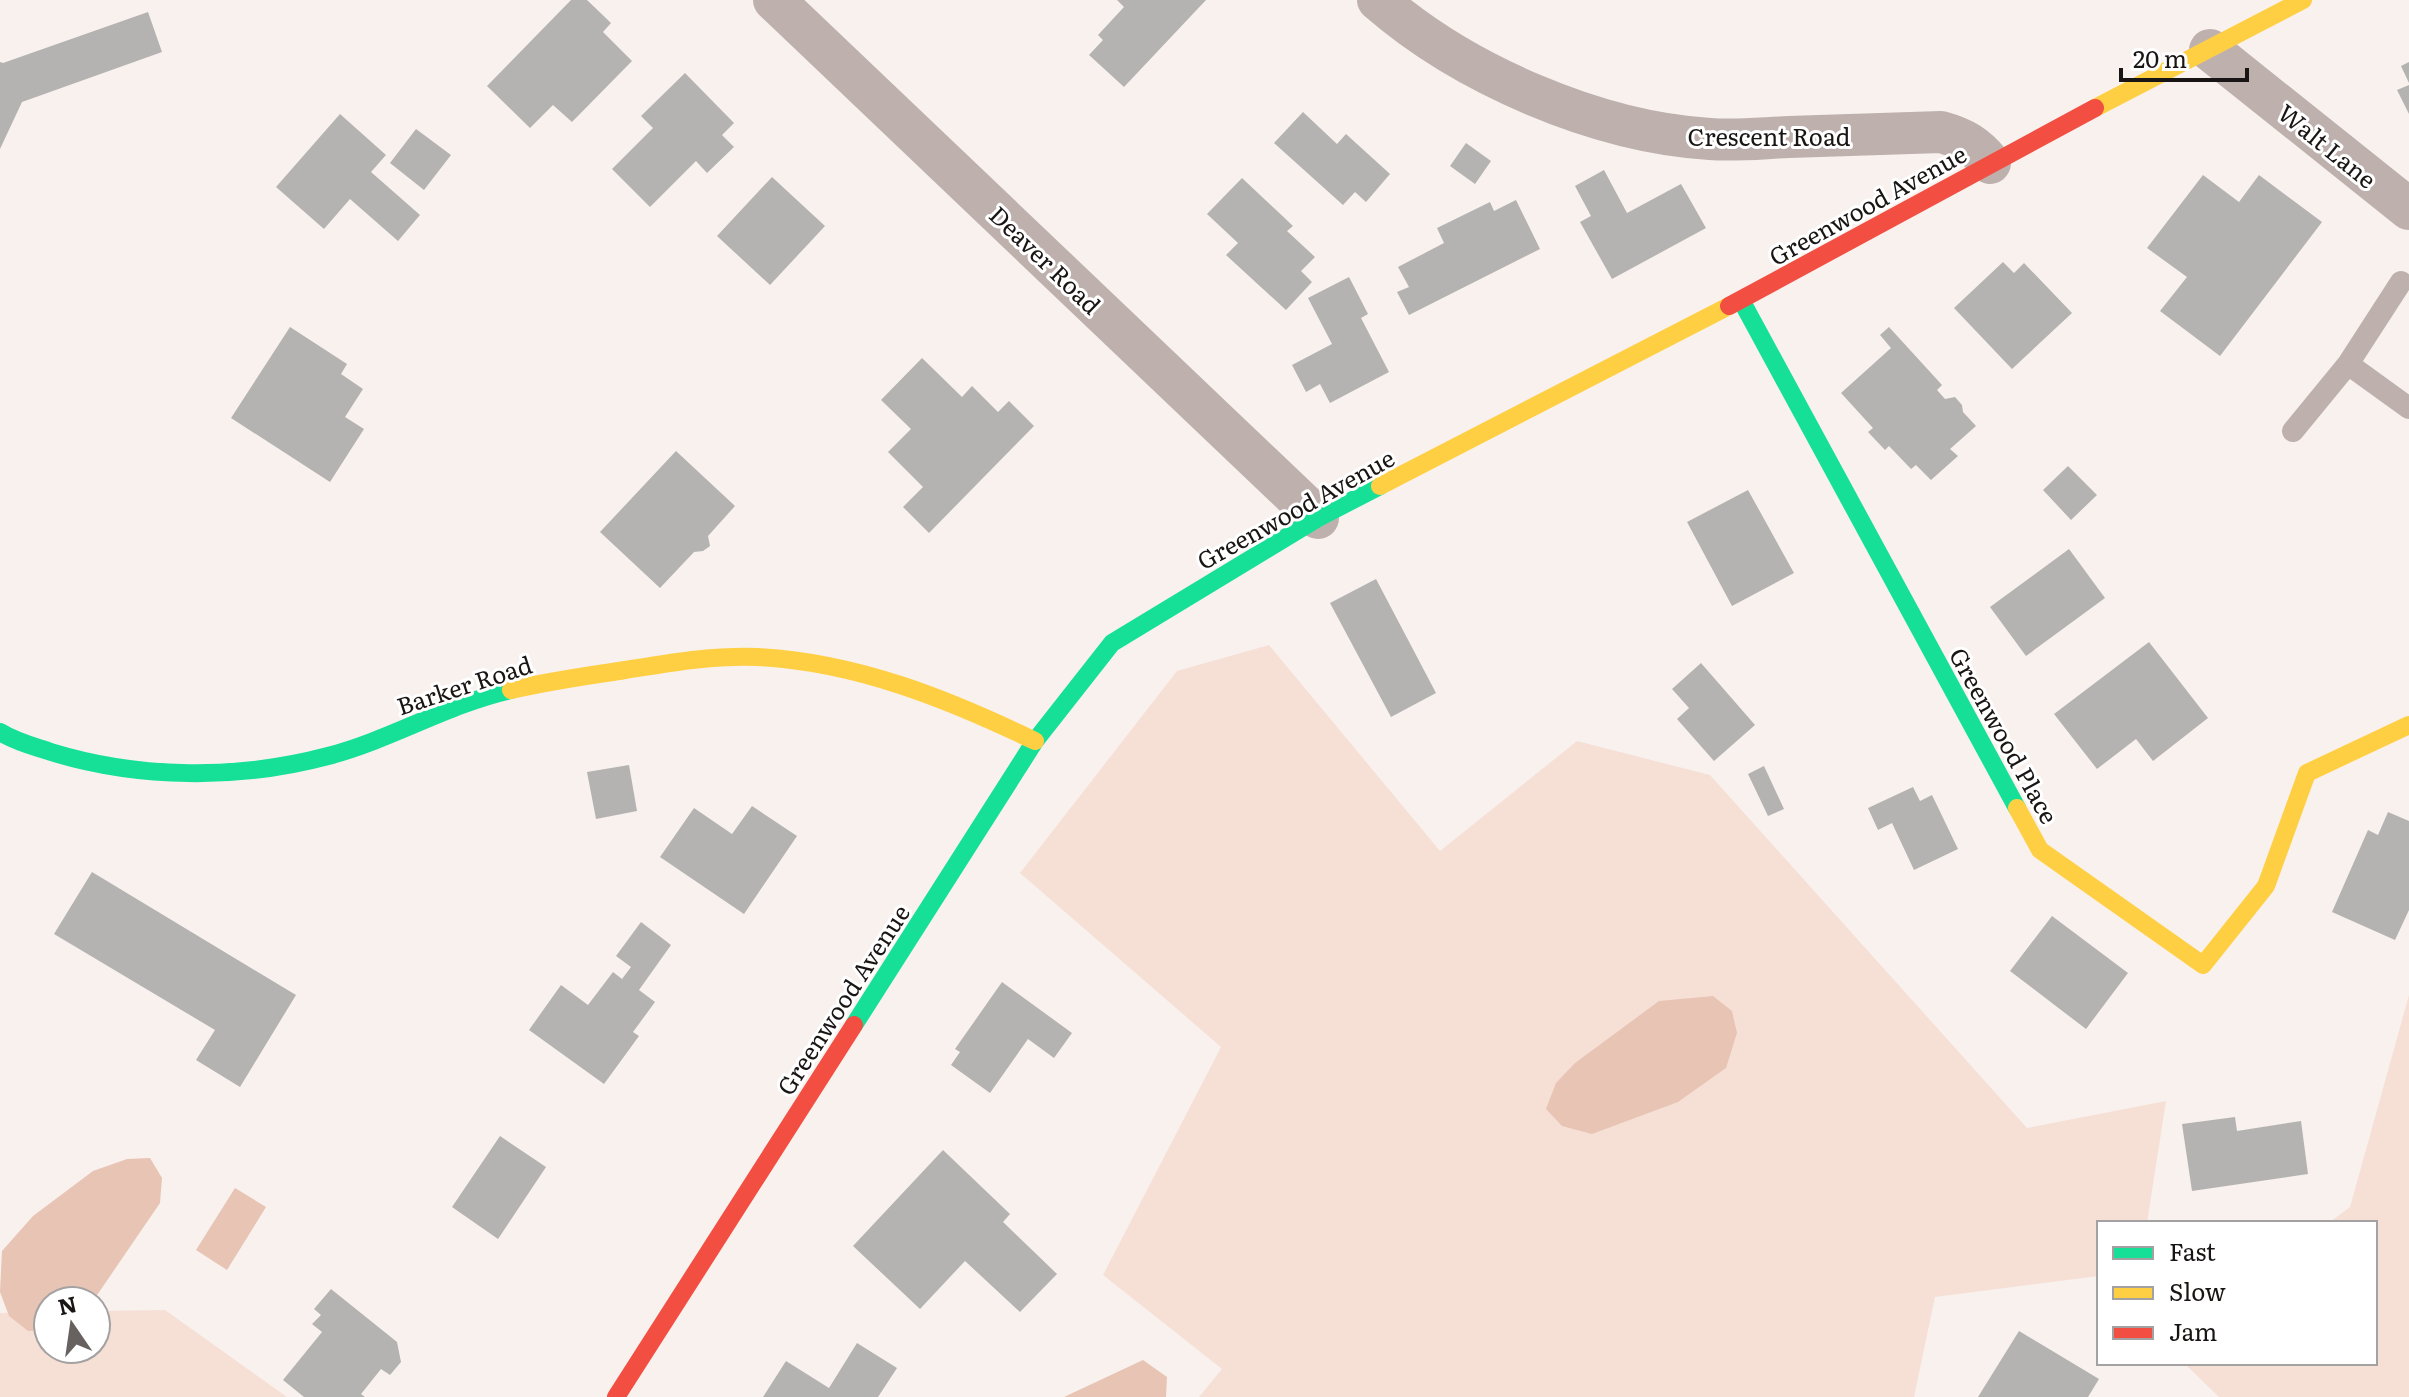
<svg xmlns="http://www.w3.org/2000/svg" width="2409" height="1397" font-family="Literata,serif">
	<rect width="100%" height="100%" fill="#f8f1ee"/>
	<path fill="#f6e0d6" d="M1269 645 1440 851 1577 741 1710 775 2027 1128 2166 1101 2147 1223H2099V1276L1935 1297 1914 1397H1199L1222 1369 1103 1275 1221 1047 1020 873 1177 671Z
		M2409 995V1397H2219L2184 1363H2375V1223H2329L2350 1207Z
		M165 1310 287 1397H0V1313L48 1312V1349H96V1311Z"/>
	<path fill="#e8c4b4" d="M1713 996 1732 1011 1737 1033 1726 1068 1678 1102 1592 1134 1562 1126 1546 1109 1556 1083 1575 1063 1659 1001Z
		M150 1158 162 1178 160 1203 93 1301H48V1330L28 1331 9 1316 0 1292 2 1251 33 1216 93 1171 127 1159Z
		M235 1188 266 1207 227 1270 196 1250Z
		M1143 1360 1167 1377 1166 1397H1064Z"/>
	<path fill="#b4b3b2" d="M571 0H587L611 23 603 32 632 61 572 122 553 105 530 128 487 86Z
		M1117 0H1206L1124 87 1089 55 1103 40 1098 35 1124 7Z
		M148 12 162 52 22 102 0 149V62L3 63Z
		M2409 62V83L2401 66Z
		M685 73 734 123 722 135 734 147 707 173 696 161 650 207 612 169 653 128 641 116Z
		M2409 85V114L2397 90Z
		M1303 112 1337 144 1346 134 1390 174 1366 202 1355 192 1343 205 1274 143Z
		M340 114 386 155 371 172 420 215 398 241 350 199 324 229 276 187Z
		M416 129 451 155 424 190 390 163Z
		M1466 143 1491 161 1475 184 1450 166Z
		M1604 170 1627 213 1681 184 1706 228 1612 279 1580 222 1591 216 1575 186Z
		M2203 175 2239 202 2259 175 2322 222 2220 356 2160 311 2187 277 2147 248Z
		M772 177 825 226 770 285 717 236Z
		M1242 178 1293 226 1287 231 1315 257 1301 271 1312 282 1286 310 1226 255 1238 243 1207 214Z
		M1516 200 1540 249 1409 315 1397 292 1409 287 1398 267 1444 243 1437 228 1490 202 1494 211Z
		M2003 262 2014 273 2024 263 2072 313 2012 369 1954 308Z
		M1349 277 1368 314 1361 318 1389 372 1330 403 1320 384 1306 392 1292 365 1332 344 1308 298Z
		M290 327 347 364 341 374 363 389 345 417 364 429 330 482 231 418Z
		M1889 327 1942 385 1937 390 1945 399 1955 397 1962 405 1963 412 1976 426 1950 449 1958 456 1931 480 1916 465 1911 469 1889 446 1885 450 1868 432 1873 428 1841 393 1891 348 1880 335Z
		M922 358 962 397 972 386 998 412 1009 401 1034 426 929 533 903 507 923 487 888 452 911 429 881 400Z
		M676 451 735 506 708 536 710 546 703 551 694 552 660 588 600 532Z
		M2068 466 2097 495 2071 520 2043 490Z
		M1748 490 1794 573 1732 606 1687 522Z
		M2069 549 2105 598 2026 656 1990 607Z
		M1376 579 1436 693 1391 717 1330 603Z
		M2149 642 2208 718 2153 761 2136 739 2097 769 2054 714Z
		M1701 663 1755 725 1714 761 1677 719 1689 708 1672 689Z
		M629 765 637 811 596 819 587 772Z
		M1764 766 1784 809 1768 816 1748 774Z
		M1913 787 1920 801 1932 795 1958 849 1914 870 1892 823 1878 830 1868 808Z
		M752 806 797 836 744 914 660 857 694 808 732 834Z
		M2388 812 2409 821V910L2395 940 2332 912 2368 830 2378 835Z
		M92 872 296 995 240 1087 196 1060 215 1030 54 934Z
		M2052 916 2128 973 2086 1029 2010 971Z
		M641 922 671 945 639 990 655 1002 633 1032 639 1036 604 1084 529 1030 561 985 588 1005 613 972 622 979 631 967 616 956Z
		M1002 982 1072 1033 1054 1058 1028 1039 990 1093 951 1065 960 1052 955 1049Z
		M2235 1117 2237 1131 2301 1121 2308 1174 2192 1191 2182 1124Z
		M500 1136 546 1167 498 1239 452 1207Z
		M943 1150 1010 1214 1003 1222 1057 1274 1020 1312 965 1261 920 1309 853 1246Z
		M331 1289 397 1342 401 1362 390 1375 381 1369 361 1394 365 1397H304L283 1380 322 1332 312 1324 321 1315 314 1309Z
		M2019 1331 2099 1379 2088 1397H1978Z
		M857 1343 897 1368 878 1397H763L786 1361 829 1388Z"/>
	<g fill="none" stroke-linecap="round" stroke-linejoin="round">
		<path stroke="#beb1ad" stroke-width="22" d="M2401 282 2348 364 2409 408
			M2293 431 2348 364"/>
		<path stroke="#beb1ad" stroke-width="42" d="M774 0 1318 518
			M1378 0C1463 74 1596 132 1710 139 1736 141 1763 138 1789 137 1839 135 1890 134 1941 132 1963 138 1976 146 1990 163
			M2210 50 2409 209"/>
		<path stroke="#16e098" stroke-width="18" d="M1741 300 2017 808
			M0 732C16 742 33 746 51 752 139 779 238 780 328 756 390 740 448 704 511 690
			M854 1025 1035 741 1112 643 1318 518 1380 486"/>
		<path stroke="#ffcf43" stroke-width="18" d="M2095 108 2303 0
			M1380 486 1729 306
			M511 690C549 681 587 676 625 670 669 663 713 655 758 657 856 662 948 699 1035 741
			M2017 808 2040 850 2203 965 2266 886 2307 773 2409 725"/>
		<path stroke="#f24e42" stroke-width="18" d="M1729 306 2095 108
			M616 1397 854 1025"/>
	</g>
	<g text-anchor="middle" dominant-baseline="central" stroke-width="6" stroke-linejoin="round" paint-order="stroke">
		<g font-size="24" fill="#191514" stroke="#fff">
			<text x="1769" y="135">Crescent Road</text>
			<text transform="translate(2328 145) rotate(39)">Walt Lane</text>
			<text transform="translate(1867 204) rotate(-29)">Greenwood Avenue</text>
			<text transform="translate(1046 259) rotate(44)">Deaver Road</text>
			<text transform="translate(1295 508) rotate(-29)">Greenwood Avenue</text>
			<text transform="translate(464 684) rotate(-18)">Barker Road</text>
			<text transform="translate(2005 735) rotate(61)">Greenwood Place</text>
			<text transform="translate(842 999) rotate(-57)">Greenwood Avenue</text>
		</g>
	</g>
	<rect x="2097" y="1221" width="280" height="144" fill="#ffffff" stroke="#a3a1a1" stroke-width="2"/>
	<rect x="2113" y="1247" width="40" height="12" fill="#16e098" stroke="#a3a1a1" stroke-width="2"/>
	<text x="2169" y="1261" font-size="24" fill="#191514">Fast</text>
	<rect x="2113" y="1287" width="40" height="12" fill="#ffcf43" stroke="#a3a1a1" stroke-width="2"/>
	<text x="2169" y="1301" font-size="24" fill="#191514">Slow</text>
	<rect x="2113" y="1327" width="40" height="12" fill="#f24e42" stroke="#a3a1a1" stroke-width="2"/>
	<text x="2169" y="1341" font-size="24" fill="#191514">Jam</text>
	<g transform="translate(72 1325) rotate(347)"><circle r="38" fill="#ffffff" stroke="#a3a1a1" stroke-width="2"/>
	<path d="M0-6L14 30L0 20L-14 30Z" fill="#676260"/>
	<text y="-12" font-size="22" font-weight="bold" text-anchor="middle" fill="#191514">N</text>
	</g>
	<path d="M2121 68v12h126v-12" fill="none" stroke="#191514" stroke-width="4"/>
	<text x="2133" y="68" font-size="24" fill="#191514" stroke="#ffffff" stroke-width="6" paint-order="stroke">20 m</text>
</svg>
